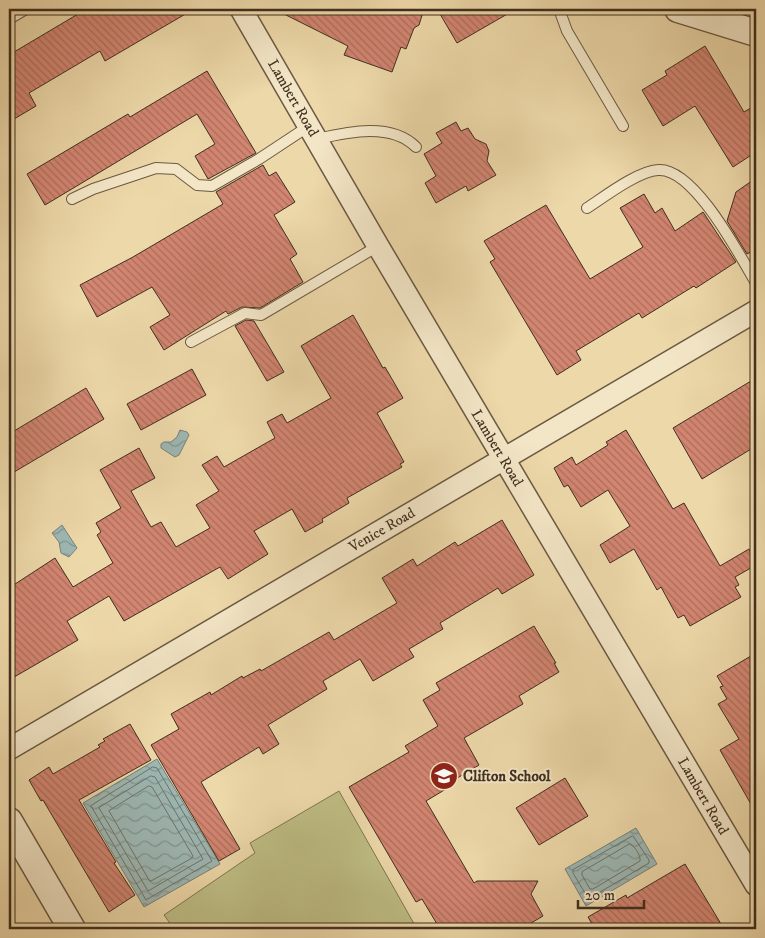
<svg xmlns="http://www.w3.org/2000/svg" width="765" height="938" font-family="'IM FELL DW Pica',serif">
	<defs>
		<pattern id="water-waves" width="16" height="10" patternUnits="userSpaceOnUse" patternTransform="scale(1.25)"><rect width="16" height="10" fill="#9db7b3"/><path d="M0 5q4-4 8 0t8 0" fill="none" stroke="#819591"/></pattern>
		<pattern id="building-back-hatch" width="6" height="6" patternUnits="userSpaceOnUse" patternTransform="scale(1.25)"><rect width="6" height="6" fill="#d28571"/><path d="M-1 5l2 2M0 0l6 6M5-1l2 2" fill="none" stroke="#ac6d5c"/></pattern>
	</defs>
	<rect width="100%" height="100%" fill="#edd8a9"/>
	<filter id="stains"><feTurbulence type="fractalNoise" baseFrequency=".004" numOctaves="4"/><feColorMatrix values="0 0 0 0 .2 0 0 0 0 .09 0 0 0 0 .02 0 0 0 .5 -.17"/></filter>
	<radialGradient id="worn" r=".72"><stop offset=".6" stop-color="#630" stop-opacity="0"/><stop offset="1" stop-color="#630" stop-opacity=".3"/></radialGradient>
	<path fill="#bebd84" stroke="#7f7652" d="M339 791 417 929H174L164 915 255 853 250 843Z"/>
	<path fill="url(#water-waves)" stroke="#788178" d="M180 430 187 432 189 435 179 455 175 457 161 448V444L164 442H171L177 437Z
		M62 525 77 548 69 557 61 553 59 542 52 533Z
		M157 759 220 864 144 907 83 803Z
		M636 828 657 864 586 906 565 869Z"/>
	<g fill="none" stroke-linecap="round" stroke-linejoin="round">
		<path stroke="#6e7369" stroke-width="1" d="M153 767 157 768 212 861 146 900 91 806Z
			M151 776 155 777 203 859 148 891 99 808Z
			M149 786 152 787 193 856 192 858 151 881 149 880 109 811Z
			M633 836 649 860V863L590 898H588L573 873V870Z
			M630 844C635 846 641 856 640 861L593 889H590L582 875V872Z"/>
	</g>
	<path fill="url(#building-back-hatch)" stroke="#402f1f" d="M74 9H194L105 61 100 51 29 93 36 106 9 122V55L78 14Z
		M274 9H424L419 25 414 28 406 49 401 47 392 72 344 55 348 46Z
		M450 9H516L457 43 440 14Z
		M705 46 744 112 756 105V152L733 167 695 106 663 126 642 90 667 75 665 71Z
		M207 71 256 153 208 179 195 156 215 144 197 114 45 205 27 174 128 114 130 117Z
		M456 122 461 131 468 128 475 139 486 144 489 151 487 161 496 175 468 191 466 186 436 203 425 183 436 176 424 154 442 143 436 133Z
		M263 165 269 176 276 172 295 202 274 215 297 254 290 259 303 282 260 308 242 307 228 314 226 311 164 350 150 327 170 315 152 287 97 317 80 285 133 257 223 204 216 192Z
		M756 178V249L747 254 727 221 736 192Z
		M644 194 655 213 662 208 675 231 703 212 736 262 696 288 694 286 642 318 639 313 576 351 581 360 557 375 490 262 495 259 484 241 546 205 590 279 643 247 620 208Z
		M353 315 383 368 385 367 403 398 377 413 404 462 400 464 402 467 347 498 349 503 322 519 323 522 305 532 292 509 254 531 268 554 228 579 220 567 124 621 109 596 67 621 78 640 9 680V588L55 558 73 587 113 563 97 535 101 532 96 523 121 508 100 470 139 448 155 478 131 491 151 527 161 522 176 547 210 528 196 505 219 491 202 465 217 456 224 467 275 438 267 422 282 414 287 423 331 398 301 346Z
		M246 320 254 321 284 372 267 381 235 326Z
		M192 369 206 395 141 430 127 404Z
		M756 378V446L702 479 673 428Z
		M86 388 104 419 9 475V434Z
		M626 430 673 509 684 503 720 566 749 549 756 563V565L735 577 739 585 735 587 741 597 690 626 684 615 678 618 661 587 657 590 634 549 610 563 600 545 630 526 608 490 581 507 568 485 564 487 554 468 572 457 576 465 608 445 606 442Z
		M502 520 534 575 502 594 498 588 440 623 443 629 409 649 414 657 373 681 360 659 323 681 327 689 268 725 279 744 263 754 259 747 201 782 240 849 219 861 151 745 179 729 171 714 210 692 211 695 242 676 243 678 260 669 261 671 329 632 334 640 397 603 382 578 413 559 417 566 455 542 458 546Z
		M534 626 556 663H554L559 672 519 696 523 704 464 738 479 765 454 780 456 783 426 801 474 883 477 881H538L531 894 543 916 521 929H440L422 899 416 902 349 787 409 752 405 746 438 726 423 700 440 690 436 683Z
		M756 653V813L720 750 739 739 718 704 727 699 720 687 723 686 717 676Z
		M130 724 151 760 79 800 116 862 114 863 135 895 109 912 43 800 41 801 29 780 49 767 53 774 100 747 98 745 105 741 103 739Z
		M565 778 588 816 539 845 516 808Z
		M685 864 724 929H595L588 917 626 895 627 898Z"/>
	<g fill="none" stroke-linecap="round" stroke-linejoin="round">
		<g stroke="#6b5942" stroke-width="12">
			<path id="service" d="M559 9 567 31 623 126
				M9 19 26 9
				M317 139C348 132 391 122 416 147
				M72 199 93 189 156 168 176 169 197 185 212 186 259 159 309 126
				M587 208C604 197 638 171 658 170 694 167 740 256 756 283
				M191 342 245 313 261 315 378 246"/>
		</g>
		<g stroke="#6b5942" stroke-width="24">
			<path id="minor" d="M241 9 378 246 756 885
				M9 749 756 311"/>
		</g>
		<g stroke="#6b5942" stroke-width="29">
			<path id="tertiary" d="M678 9 756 33
				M9 821 72 929"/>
		</g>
		<use href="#service" stroke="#f3e6c7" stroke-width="10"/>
		<use href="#minor" stroke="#f3e6c7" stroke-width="21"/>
		<use href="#tertiary" stroke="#f3e6c7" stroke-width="26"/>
	</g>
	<defs>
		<g id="school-disc" transform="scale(1.4375)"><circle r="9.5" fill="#8f2418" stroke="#f3e6c7"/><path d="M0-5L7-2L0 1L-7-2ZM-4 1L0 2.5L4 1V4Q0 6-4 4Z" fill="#fff"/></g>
	</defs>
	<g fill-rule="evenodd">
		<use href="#school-disc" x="444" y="776"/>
	</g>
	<g text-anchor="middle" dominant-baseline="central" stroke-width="4" stroke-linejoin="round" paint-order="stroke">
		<g font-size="15" fill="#402f1f" stroke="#f3e6c7">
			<text transform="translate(293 98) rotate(60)">Lambert Road</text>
			<text transform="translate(497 448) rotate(59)">Lambert Road</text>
			<text transform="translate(382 530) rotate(-30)">Venice Road</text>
			<text transform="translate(703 796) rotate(60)">Lambert Road</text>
		</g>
		<g font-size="15" font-weight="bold" fill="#402f1f" stroke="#f3e6c7" text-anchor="start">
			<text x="463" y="776">Clifton School</text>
		</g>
	</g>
	<rect width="765" height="938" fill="none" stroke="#edd8a9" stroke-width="30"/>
	<rect x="10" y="10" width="745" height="918" fill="none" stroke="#402f1f" stroke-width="2.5"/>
	<rect x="15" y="15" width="735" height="908" fill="none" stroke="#402f1f"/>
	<path d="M578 900v8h66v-8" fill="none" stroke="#402f1f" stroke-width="2.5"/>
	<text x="585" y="900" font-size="15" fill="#402f1f" stroke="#f3e6c7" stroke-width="4" paint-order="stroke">20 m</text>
	<rect width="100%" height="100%" filter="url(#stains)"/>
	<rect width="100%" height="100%" fill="url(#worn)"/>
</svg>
